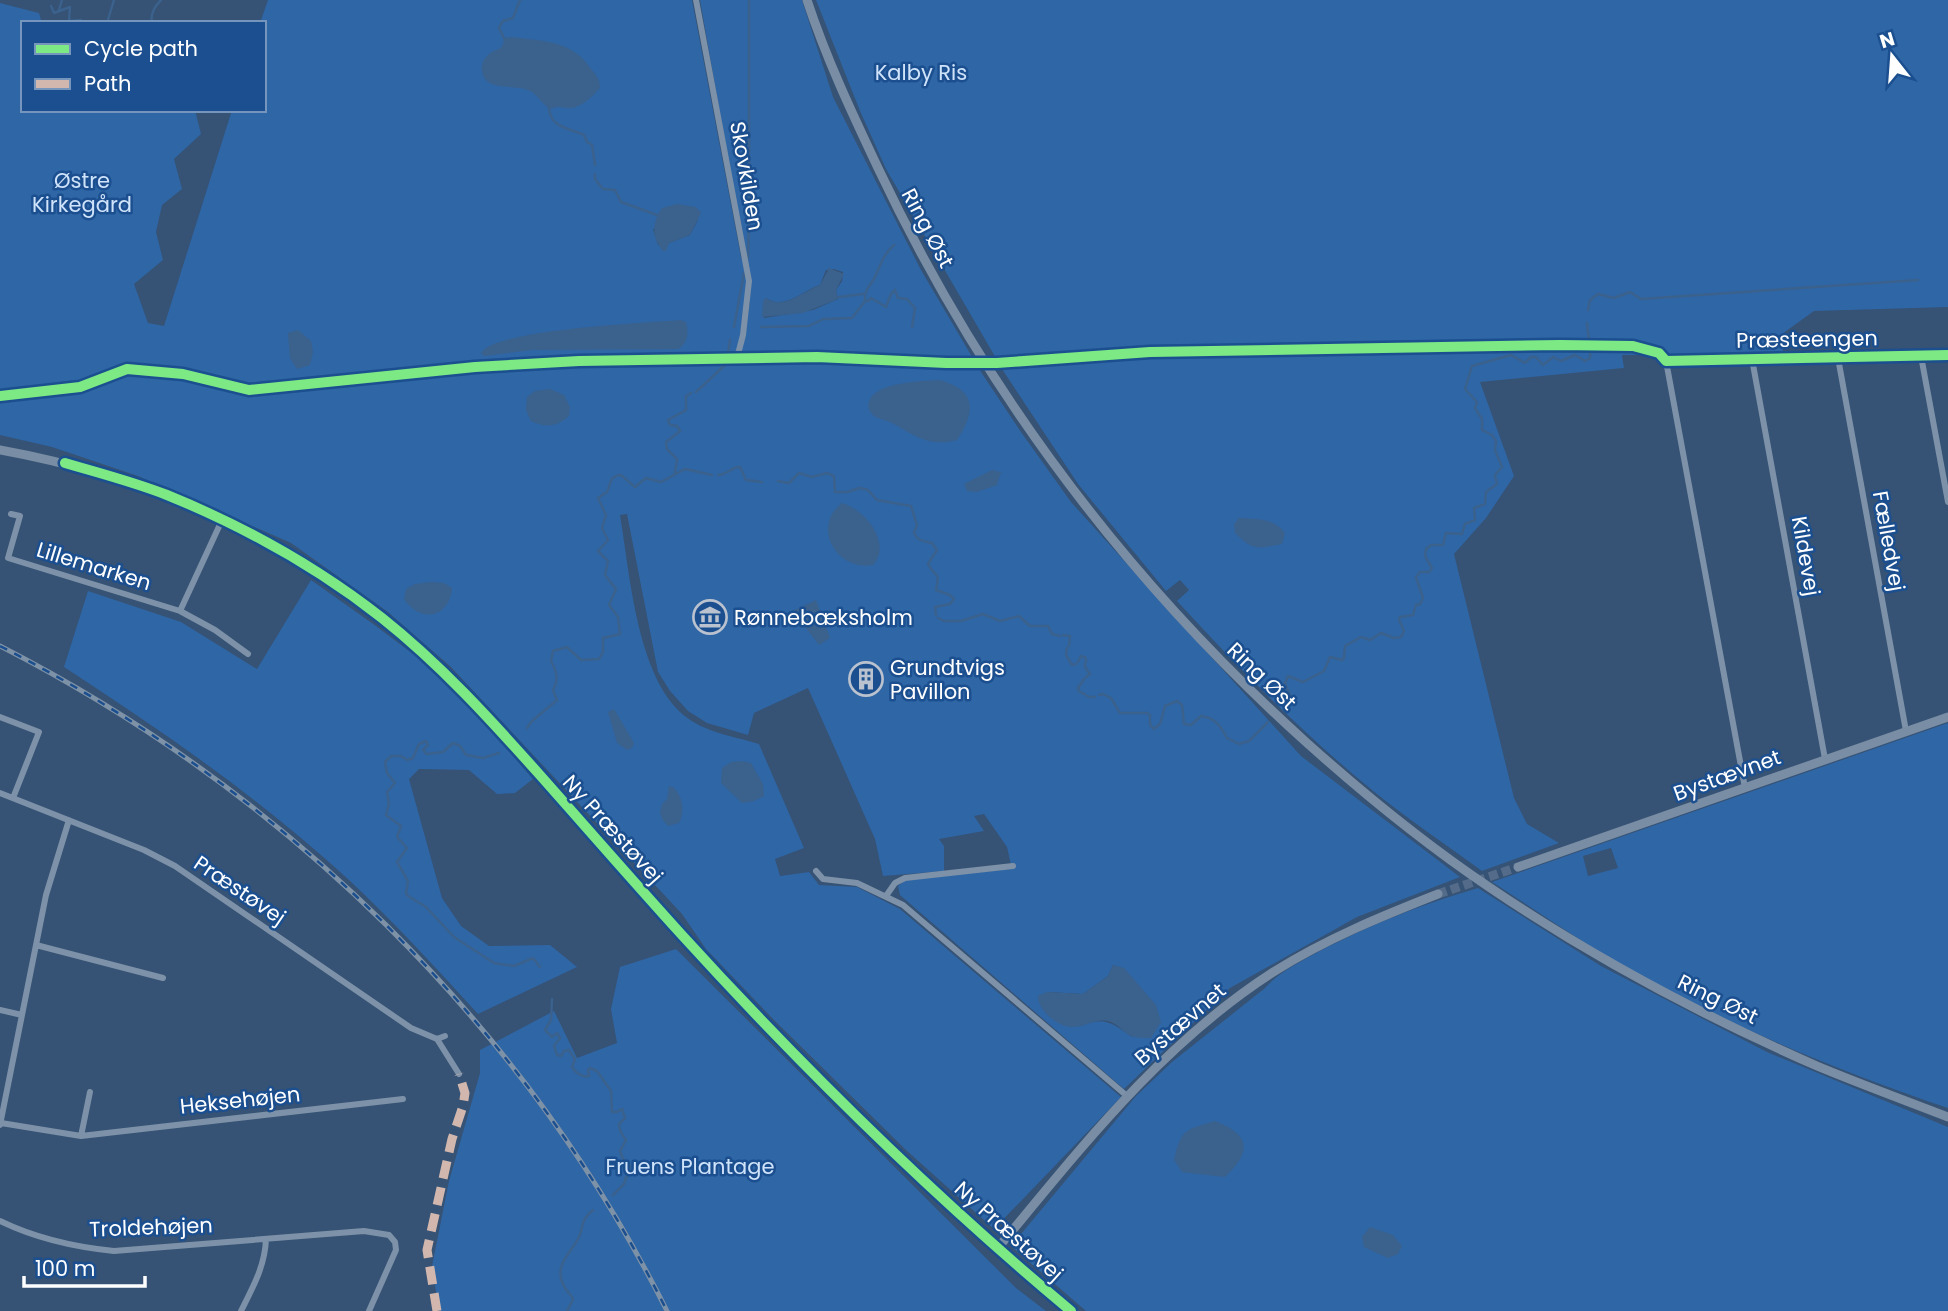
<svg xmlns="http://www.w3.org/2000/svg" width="1948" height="1311" font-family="Poppins,sans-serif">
	<rect width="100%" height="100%" fill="#365274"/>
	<path fill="#2f66a5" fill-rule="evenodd" d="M268 0H692L741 257 747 271 745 334C749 307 755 282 745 255L700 0H802L833 97 921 270 981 372 1021 432 1071 502 1301 756 1460 877 1357 917 1230 988 1124 1089 900 895 898 886 906 880 1012 869 1007 847 984 814 974 816 984 831 939 839 944 846V871L883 876 875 839 808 688 754 713 748 735 707 723 688 711 670 691 658 672 627 514 620 515C630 573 637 684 689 719 708 733 737 737 759 744L804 848 775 859 780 876 809 872 819 885 857 887 900 909 1121 1097 994 1229 906 1150 775 1021 706 949 682 914 451 667 388 612 291 543 138 476 52 447 0 435V3L39 13 42 23H23V110H195L201 134 174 159 182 189 162 205 156 232 163 260 134 284 148 323 164 326 232 110H264V23H260ZM698 220 690 235 669 243 667 246 658 245 653 229ZM834 269 843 272 842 281 836 290 838 299 813 310 764 318 766 298C785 311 803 290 820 285L826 270ZM1113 965 1124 969 1132 1037C1112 1023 1105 1016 1081 1026L1047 992 1083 994 1108 976Z
		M816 0H1948V307L1814 311 1782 334 1783 354 1622 355 1624 368 1480 382 1514 476 1486 518 1454 554 1514 798 1527 824 1559 843 1482 871C1451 848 1418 826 1387 802 1311 742 1242 672 1177 601L1189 590 1180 580 1166 591 1078 484 1004 372 886 169 860 111Z
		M311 580 376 626 446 679 533 779 515 793 497 794 469 770 419 769 409 779 442 898 461 926 489 946 550 945 577 967 478 1014C436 968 394 922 349 880 261 799 164 732 64 667L88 591 181 622 257 669Z
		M1948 723V1108C1850 1075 1755 1036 1664 989 1604 958 1548 918 1492 882ZM1611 848 1618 868 1588 876 1583 856Z
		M1478 888 1601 966 1767 1052 1948 1127V1311H1086L1011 1246 1136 1096 1172 1062 1265 988C1280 971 1299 963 1318 952 1372 924 1420 905 1478 888Z
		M676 949 1016 1288 1046 1311H439L432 1266 449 1181 480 1073V1050L554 1011 577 1058 617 1043 611 1009 620 967Z"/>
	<path fill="#3b618d" d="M512 37C540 41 570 40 588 65 594 74 600 76 600 88 593 96 580 109 569 108 561 108 559 105 551 109 542 105 538 95 530 91 515 83 485 93 482 71 481 66 483 60 487 56 495 47 503 53 504 38Z
		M677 204 696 207 701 213 690 235 669 243 666 251H663C651 237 652 222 662 208Z
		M829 268 844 274 836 290 838 299 803 313 762 317 763 301 766 298C784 311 803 291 820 285Z
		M681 320 686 322C689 333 688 343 678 349L532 350 484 356 481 353C496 329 647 323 681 320Z
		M298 330 311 341 313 352 310 365 297 369 290 358 288 333Z
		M939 380C977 390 976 411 957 440 928 448 913 434 890 422 885 420 879 419 874 416 870 412 867 408 869 402 874 382 922 381 939 380Z
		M550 389 564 395 570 407 569 416C556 427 546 428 531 421L526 410 527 397 535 391Z
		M992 470 1001 472 997 485 977 492 967 491 964 484Z
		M841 503C864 508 893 543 873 565 846 571 819 543 831 516 833 511 838 507 841 503Z
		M1239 518C1257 519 1274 518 1285 533L1282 544C1257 549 1253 551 1235 533L1234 524Z
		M431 582 444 583 452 588C449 619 420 623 404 599L406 589 415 584Z
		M816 600 830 638 819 645 793 611Z
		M614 709 634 743 632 748 627 750 617 743 608 712Z
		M742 761 751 763 763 784 764 796 754 801 742 803 721 783 722 768 731 762Z
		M669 786 673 787C683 796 685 812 679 823L668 826 662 819 660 812 662 804 667 799Z
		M1113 965 1124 968 1156 1005 1161 1022 1151 1038C1146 1038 1140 1038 1134 1037 1126 1035 1119 1025 1111 1022 1096 1017 1087 1027 1072 1027 1058 1027 1038 1011 1038 996L1047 992 1083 994 1108 976Z
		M1215 1121C1251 1135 1252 1151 1225 1177L1182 1172 1174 1160C1181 1128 1186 1130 1215 1121Z
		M1370 1227 1393 1235 1402 1246 1398 1254 1388 1258 1364 1247 1362 1237Z"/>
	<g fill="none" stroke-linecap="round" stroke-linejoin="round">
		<path stroke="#3b618d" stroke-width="2.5" d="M749 0V211
			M51 6 54 13 70 7 69 21 81 20V23
			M59 10 62 0
			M107 23 114 0
			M152 23C150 14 155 6 161 0
			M504 38 499 28 503 21 513 18 520 0
			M549 108C550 128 570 128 584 135L587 142 592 145 595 165
			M595 174V179L603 189 615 190 621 202 657 215
			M748 258 749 223
			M839 297 863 294
			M865 301H868L871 298 886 307 891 294 895 290 898 298 907 299 915 308 912 327
			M1588 310 1590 300 1598 294 1614 298 1630 292 1641 299 1918 280
			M1587 323 1589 340
			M734 327 744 273
			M761 327 809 326 823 319 852 318 865 301C864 288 872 285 876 275 881 263 884 254 894 245
			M728 354 730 340
			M696 392 724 366
			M675 473 677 459 667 449 666 442 680 431 677 426 670 425 668 420 686 410V396L691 393
			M718 475C727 475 731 467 740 467L746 480 762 482
			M778 481 789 483 799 473 812 477 827 473 834 476 835 492H847L860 488 868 490 877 500 911 506 917 525 914 533C918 541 923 541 932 543L937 550 928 564C937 581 940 568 936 590L950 595 954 599 950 604 935 607 936 615
			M938 618 944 621H961L983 614 1000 621 1019 616 1030 626H1048L1052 634 1060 636
			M1063 635 1070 636 1069 646
			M1067 648 1066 655 1072 665 1076 664
			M1078 662 1081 656 1086 658 1085 667 1090 674 1086 677
			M1084 679 1078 688 1079 691 1089 697H1095
			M1099 695 1103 694 1111 698 1120 713H1147L1150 715V725L1154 729 1160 724 1165 706 1177 701 1182 705 1184 724 1191 725 1201 716C1214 717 1221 726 1227 738L1239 744 1249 741 1268 722
			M1283 705 1290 696 1285 683 1288 676 1303 682 1324 671 1330 657 1342 660 1344 658 1345 646 1361 637 1370 640 1381 633 1394 638 1401 637 1404 631 1399 620 1400 617 1413 615 1416 605 1420 604 1423 598 1416 577 1420 572H1429L1432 568 1425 556 1426 549 1431 545H1443L1446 533 1462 534 1465 524 1475 520 1474 508 1485 504 1486 492 1497 484 1495 475 1502 467 1495 450 1496 441 1492 435 1482 430V419L1475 408 1477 402 1465 389 1472 366 1511 355 1525 363 1531 357H1536L1543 365 1553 357 1561 361 1575 355 1585 361 1590 358V350
			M527 728 532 721 557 700 553 690C559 679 557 672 551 661L553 651 567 647 581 660 599 659 603 652V638L620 634 618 617 609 605 616 589 605 575 608 561 598 551 608 540 602 528 606 515 598 498 607 492C611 484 609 476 621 475L635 487 646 478 661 482 685 469 712 475
			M499 753 483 758 466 755 460 746 453 743 443 752 427 754 423 750 428 745 426 741 419 744 413 758 407 760 401 756H391L385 762 387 773 395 783 387 792 389 804 386 815 401 826 397 837 407 848 397 862 408 881 406 893 408 896 426 907 454 937 494 963 514 966 533 958 540 967
			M552 999 551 1020 545 1030 552 1037 557 1033 560 1038 554 1046 557 1055 561 1056 564 1051 569 1050 575 1059 572 1067C575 1072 582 1078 589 1076L588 1070 590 1068 597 1071 611 1091 612 1112H617L622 1109 625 1118 619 1124C620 1133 622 1134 626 1140L620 1151 623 1159 630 1166 624 1184 613 1195
			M567 1311 573 1299C571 1294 566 1291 564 1286 553 1266 570 1254 578 1239 585 1226 578 1223 593 1210"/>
		<path stroke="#546c89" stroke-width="9" stroke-dasharray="9 4.5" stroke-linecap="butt" d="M1438 894 1518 867"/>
		<path stroke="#7d92a8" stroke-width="6" d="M696 0 749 281 743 335 737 358
			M1921 356 1948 502
			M1838 358 1906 731
			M1752 359 1825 759
			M11 514 20 516 8 558 180 611 222 520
			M180 611 215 630 248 654
			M0 717 39 732 13 798
			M1745 788 1666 361 1948 355
			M0 793 144 850 175 866 411 1028 437 1039 445 1036
			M816 871 823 879 857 883 903 905 1127 1096
			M886 896 895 883 905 878 1013 866
			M36 945 163 978
			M0 1010 22 1015
			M437 1039 459 1074
			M1 1123 81 1136 403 1099
			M0 1125 46 895 69 820
			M81 1136 90 1092
			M0 1221C37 1239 73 1247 114 1251L364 1231 389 1235 395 1242 396 1250 369 1311
			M241 1311C253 1287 265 1266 266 1239"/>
		<path stroke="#798da4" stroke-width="9" d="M807 0C826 58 852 113 878 168 982 388 1126 580 1307 743 1364 794 1425 844 1489 887 1592 957 1703 1016 1817 1066 1860 1084 1904 1100 1948 1117
			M0 450C166 480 325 555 446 674 529 756 603 849 682 935 804 1068 932 1195 1071 1311
			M1518 867 1948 717
			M997 1249C1081 1148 1162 1043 1275 971 1326 939 1382 916 1438 894"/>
		<g stroke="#7e92a7" stroke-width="5">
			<path id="rail" d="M0 646C285 792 523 1023 667 1311"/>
		</g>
		<use href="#rail" stroke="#1b4f8f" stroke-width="2.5" stroke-dasharray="8" stroke-linecap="butt"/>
		<path stroke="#d1b7ad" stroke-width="9" stroke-dasharray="18 9" stroke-linecap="butt" d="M437 1311 427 1250 452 1139 463 1106 465 1093 459 1074"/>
		<g stroke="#1b4f8f" stroke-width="15">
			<path id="cycleway" d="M0 396 80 387 127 369 183 374 249 390 475 367 579 361 817 357 946 363H997L1150 352 1560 345 1633 346 1659 353 1666 361 1948 355
				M65 463C99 473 134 482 167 495 243 526 317 567 382 618 440 664 490 719 539 774 586 827 633 881 681 934 803 1068 932 1195 1071 1311"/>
		</g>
		<use href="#cycleway" stroke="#7ce984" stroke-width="10"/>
	</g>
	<defs>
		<g id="museum-ring" transform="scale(1.75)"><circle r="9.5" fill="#1b4f8f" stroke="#b9c2ce" stroke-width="1.5"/><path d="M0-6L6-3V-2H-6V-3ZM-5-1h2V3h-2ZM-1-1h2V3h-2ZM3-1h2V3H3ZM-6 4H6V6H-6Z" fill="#b9c2ce"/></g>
		<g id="building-ring" transform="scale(1.75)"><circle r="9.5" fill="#1b4f8f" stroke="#b9c2ce" stroke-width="1.5"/><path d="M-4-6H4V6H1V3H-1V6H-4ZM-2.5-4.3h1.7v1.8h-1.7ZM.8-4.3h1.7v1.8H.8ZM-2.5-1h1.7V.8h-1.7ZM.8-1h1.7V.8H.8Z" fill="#b9c2ce"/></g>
	</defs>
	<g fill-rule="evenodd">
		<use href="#museum-ring" x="710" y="617"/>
		<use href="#building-ring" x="866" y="679"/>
	</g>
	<g text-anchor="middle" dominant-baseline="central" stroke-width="5" stroke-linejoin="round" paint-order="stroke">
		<g font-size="21" fill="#cfe3fa" stroke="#1b4f8f">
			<text x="921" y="72">Kalby Ris</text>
			<text x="82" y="180">Østre<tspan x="82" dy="24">Kirkegård</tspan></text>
			<text x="690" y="1166">Fruens Plantage</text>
		</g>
		<g font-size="21" fill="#fff" stroke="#1b4f8f">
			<text transform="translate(747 176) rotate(80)">Skovkilden</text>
			<text transform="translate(928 228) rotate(62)">Ring Øst</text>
			<text transform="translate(1807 339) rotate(-1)">Præsteengen</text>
			<text transform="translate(1889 541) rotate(80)">Fælledvej</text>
			<text transform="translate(1806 556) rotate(80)">Kildevej</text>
			<text transform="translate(94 566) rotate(17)">Lillemarken</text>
			<text transform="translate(1262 676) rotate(44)">Ring Øst</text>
			<text transform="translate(1727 775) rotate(-20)">Bystævnet</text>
			<text transform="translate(613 829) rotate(48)">Ny Præstøvej</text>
			<text transform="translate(240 890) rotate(34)">Præstøvej</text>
			<text transform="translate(1718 999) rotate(26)">Ring Øst</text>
			<text transform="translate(1180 1024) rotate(-41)">Bystævnet</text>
			<text transform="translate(240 1100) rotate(-6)">Heksehøjen</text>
			<text transform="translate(151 1227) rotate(-2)">Troldehøjen</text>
			<text transform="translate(1009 1231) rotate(42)">Ny Præstøvej</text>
		</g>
		<g font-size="21" fill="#fff" stroke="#1b4f8f" text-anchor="start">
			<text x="734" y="617">Rønnebæksholm</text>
			<text x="890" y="667">Grundtvigs<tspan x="890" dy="24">Pavillon</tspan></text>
		</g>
	</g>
	<rect x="21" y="21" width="245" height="91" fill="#1b4f8f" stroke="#7695bc" stroke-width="2"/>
	<rect x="35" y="44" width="35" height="10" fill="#7ce984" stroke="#7695bc" stroke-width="2"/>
	<text x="84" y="56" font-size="21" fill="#ffffff">Cycle path</text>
	<rect x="35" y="79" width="35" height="10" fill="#d1b7ad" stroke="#7695bc" stroke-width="2"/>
	<text x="84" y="91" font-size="21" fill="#ffffff">Path</text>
	<g transform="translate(1892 56) rotate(343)" stroke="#1b4f8f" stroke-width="5" paint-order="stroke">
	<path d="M0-5L12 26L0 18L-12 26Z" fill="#ffffff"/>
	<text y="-10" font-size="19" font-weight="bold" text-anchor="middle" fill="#ffffff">N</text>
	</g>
	<path d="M24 1276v10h121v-10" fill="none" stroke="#ffffff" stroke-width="3.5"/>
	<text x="35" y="1276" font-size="21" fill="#ffffff" stroke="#1b4f8f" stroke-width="5" paint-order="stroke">100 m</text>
</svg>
